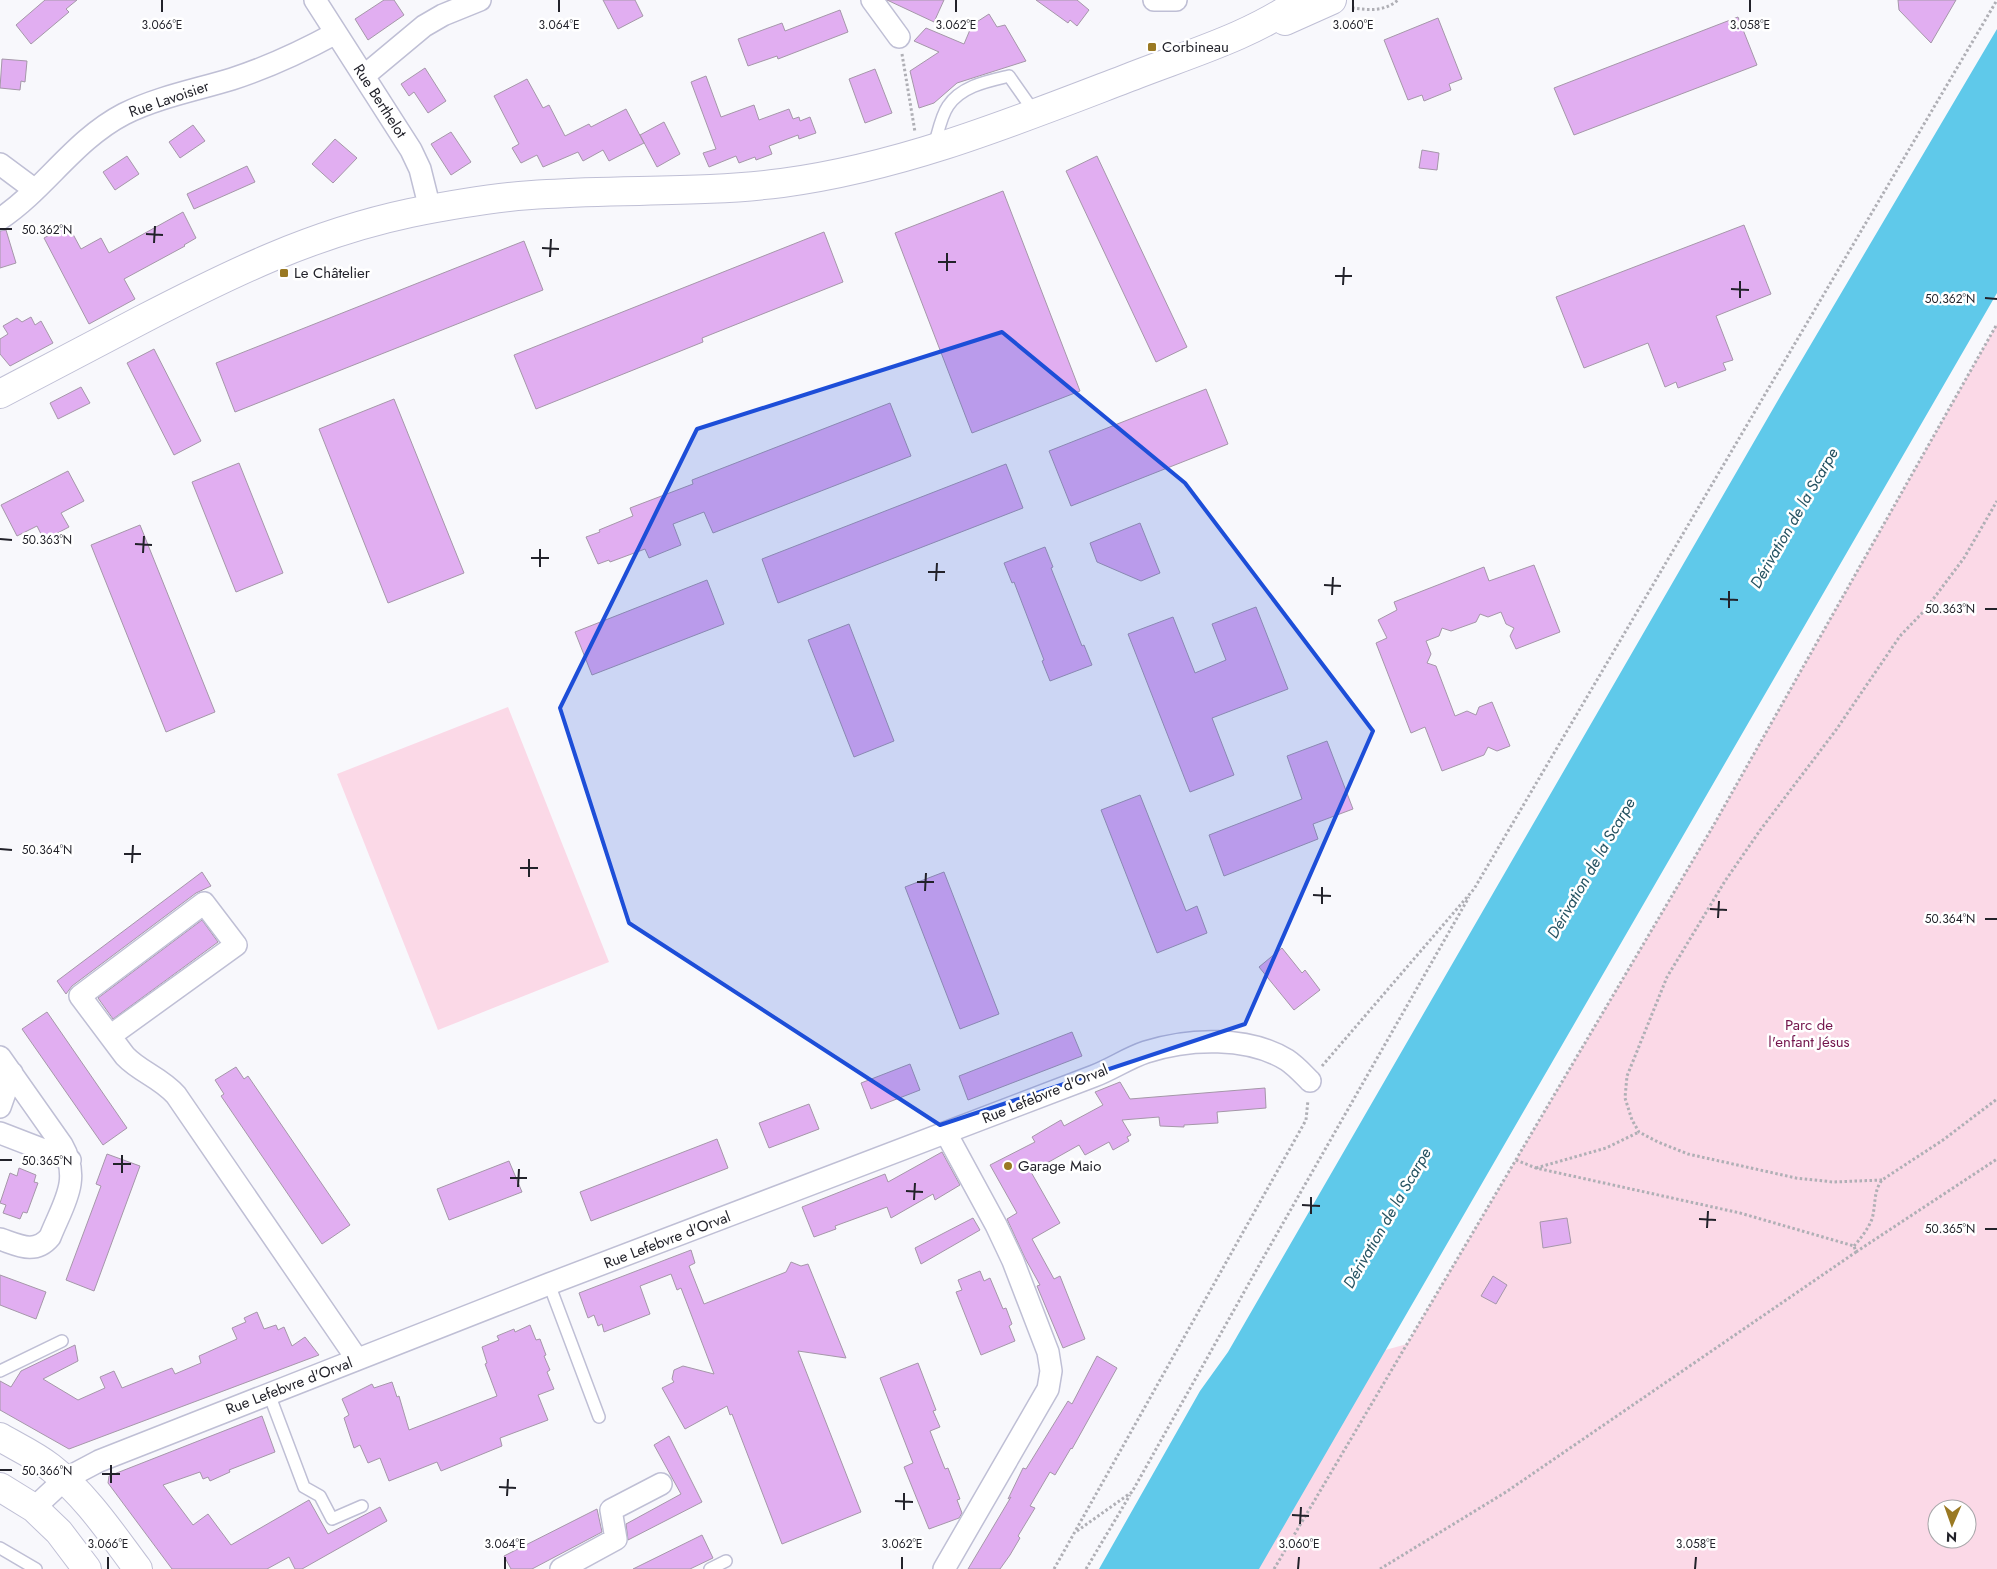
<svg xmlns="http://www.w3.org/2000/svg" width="1997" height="1569" font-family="Jost,sans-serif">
	<rect width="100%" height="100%" fill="#f8f8fc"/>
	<path fill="#fbd9e7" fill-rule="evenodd" d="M1997 324V1569H1136L1241 1390 1407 1344 1712 828ZM1937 1509H1967V1539H1937Z
		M508 707 609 962 438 1030 337 774Z"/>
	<path fill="#5fc9ea" d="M1997 29V293L1259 1569H1099L1200 1391 1228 1352 1781 395Z"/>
	<path fill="#e1aef1" stroke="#a597a9" d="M45 0H77L66 9 69 12 31 44 16 25Z
		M384 0H394L404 15 368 40 355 19Z
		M603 0H635L643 16 618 29Z
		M887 0H944L934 22Z
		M1036 0H1077L1089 10 1077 26 1070 20 1068 23Z
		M1898 0H1956L1931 43 1899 10Z
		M840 10 848 32 778 59 777 56 748 66 738 39 782 23 785 31Z
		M989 14 997 27 1005 25 1026 61 957 83 934 103 919 108 910 71 939 52 914 41 926 28 964 44 972 25Z
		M1738 17 1757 65 1574 135 1554 88Z
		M1438 18 1462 79 1449 84 1451 90 1424 101 1422 95 1408 100 1384 40Z
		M2 59 27 61 25 82 21 81 20 90 0 88Z
		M425 68 446 101 428 113 414 92 409 96 401 84Z
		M875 69 892 113 865 123 849 79Z
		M706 76 721 117 754 105 759 120 789 109 793 119 799 117 800 121 810 117 816 133 799 139 798 135 769 146 772 154 756 160 755 157 739 163 736 156 709 167 703 153 716 149 691 82Z
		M527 79 543 108 549 105 565 136 589 124 591 127 626 109 644 143 609 161 603 150 583 161 578 152 543 167 537 155 521 163 512 148 519 144 494 96Z
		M664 122 680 154 657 167 640 135Z
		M193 125 205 141 180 158 169 142Z
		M451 132 471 162 451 175 431 144Z
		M335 139 357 158 333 183 312 164Z
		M1422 150 1439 153 1437 170 1419 168Z
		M127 156 139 174 115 190 103 172Z
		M1097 156 1187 347 1156 362 1066 171Z
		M247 166 255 182 194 209 187 194Z
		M1003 191 1080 391 972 433 895 233Z
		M183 212 196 238 184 245 185 246 124 279 135 299 89 324 44 238 68 225 81 249 101 238 109 253Z
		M1744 225 1771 294 1716 316 1733 360 1723 363 1726 370 1678 388 1676 382 1665 387 1648 343 1584 368 1556 297Z
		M6 230 16 263 0 268V231Z
		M824 232 843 282 702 338 703 342 536 409 514 355Z
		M524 241 543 290 235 412 216 363Z
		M31 317 35 325 41 321 53 343 10 366 0 354V339L8 334 3 326 17 318 22 322Z
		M154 349 201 441 174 455 127 363Z
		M81 387 90 403 58 419 50 403Z
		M1206 389 1228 444 1071 506 1049 451Z
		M394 399 464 573 388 603 319 429Z
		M890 403 911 456 713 533 704 512 673 524 681 545 649 558 645 549 610 562 609 560 598 564 586 537 600 532 599 530 633 516 630 508 693 484 692 480Z
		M239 463 283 573 236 592 192 482Z
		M1006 464 1023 508 778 603 762 559Z
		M68 471 84 501 61 513 69 527 44 540 37 526 17 536 1 505Z
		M1140 523 1160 573 1141 581 1097 562 1090 543Z
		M140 525 215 712 166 732 91 545Z
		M1045 547 1053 567 1051 568 1082 646 1084 645 1092 665 1050 681 1042 661 1044 660 1014 582 1012 583 1004 563Z
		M1534 565 1560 632 1516 649 1510 636 1514 628 1506 624 1501 612 1488 617 1480 614 1476 622 1451 631 1442 628 1439 636 1426 641 1431 654 1427 663 1436 666 1455 716 1467 711 1476 715 1479 707 1492 702 1510 746 1497 751 1488 747 1484 755 1442 771 1425 727 1411 733 1376 643 1387 638 1378 620 1397 610 1394 602 1484 567 1489 581Z
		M707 580 724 624 592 675 575 632Z
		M1256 607 1288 689 1212 718 1234 775 1190 792 1128 634 1173 617 1195 673 1226 660 1212 624Z
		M849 624 894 741 854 757 808 640Z
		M1327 741 1353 809 1313 824 1318 839 1224 876 1209 835 1302 799 1287 756Z
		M1140 795 1186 911 1197 906 1207 933 1157 953 1101 810Z
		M202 872 211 886 196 893 72 986 66 994 57 981Z
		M944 872 999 1014 960 1029 905 887Z
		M202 920 218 942 113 1019 98 998Z
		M1282 948 1302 973 1305 970 1320 990 1294 1010 1259 967Z
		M47 1012 127 1128 103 1145 22 1029Z
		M1072 1032 1082 1056 968 1100 959 1076Z
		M910 1064 920 1090 871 1109 861 1083Z
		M236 1067 244 1079 248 1076 350 1225 322 1244 221 1096 224 1094 215 1080Z
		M1120 1082 1130 1099 1265 1088 1266 1108 1217 1112 1218 1123 1184 1125V1127L1160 1126 1159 1117 1122 1120 1131 1135 1127 1137 1129 1141 1113 1150 1109 1142 1085 1155 1079 1145 1031 1172 1060 1223 1032 1239 1054 1279 1060 1276 1085 1339 1063 1348 1037 1286 1040 1285 1025 1258 1007 1219 1017 1213 990 1165 1035 1142 1032 1137 1061 1120 1064 1126 1103 1105 1095 1092Z
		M809 1104 819 1129 769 1148 759 1123Z
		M717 1139 728 1168 591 1221 580 1192Z
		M942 1152 960 1185 935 1200 933 1194 891 1218 887 1207 835 1226 836 1229 814 1237 802 1207 885 1174 888 1182Z
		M107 1154 140 1166 94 1291 66 1280 101 1186 96 1184Z
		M509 1161 522 1192 449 1220 437 1189Z
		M19 1168 36 1175 34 1182 38 1183 27 1213 23 1212 20 1219 3 1213 6 1205 0 1203 10 1173 17 1176Z
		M973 1218 980 1230 921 1264 915 1248Z
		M1567 1218 1571 1243 1543 1248 1540 1222Z
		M691 1250 695 1263 689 1266 704 1304 781 1274 786 1272 791 1262 801 1266 808 1264 846 1358 798 1351 861 1512 782 1544 732 1414 730 1415 727 1406 685 1429 662 1388 674 1382 672 1379 674 1370 683 1366 714 1374 681 1288 677 1290 671 1274 640 1286 650 1314 604 1332 602 1324 598 1326 594 1315 588 1318 579 1293Z
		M980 1271 984 1281 990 1278 1003 1309 1006 1308 1012 1324 1009 1326 1015 1341 981 1355 956 1292 962 1290 958 1280Z
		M0 1275 46 1292 36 1319 0 1305Z
		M1493 1276 1507 1285 1496 1304 1481 1296Z
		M257 1312 264 1329 276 1325 278 1330 284 1327 292 1346 305 1337 319 1355 69 1449 0 1410V1381L11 1387 21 1371 75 1345 78 1361 43 1379 78 1400 105 1388 100 1377 114 1371 122 1388 172 1368 175 1374 201 1363 199 1356 237 1339 232 1328 246 1322 244 1318Z
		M530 1325 536 1340 540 1339 546 1355 544 1356 550 1370 547 1372 554 1389 538 1395 548 1420 500 1438 502 1446 441 1471 437 1462 389 1481 380 1458 368 1463 360 1445 354 1448 344 1418 349 1415 342 1399 372 1384 374 1388 392 1382 397 1397 399 1396 409 1430 497 1396 485 1364 487 1363 482 1347 499 1340 497 1336 514 1329 515 1332Z
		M1097 1356 1117 1368 1072 1449 1071 1448 1055 1475 1050 1472 1030 1506 1035 1508 1018 1536 1020 1538 1010 1555 1000 1569H968L1011 1497 1008 1499 1023 1468 1026 1469 1068 1401 1072 1404Z
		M918 1363 936 1410 933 1411 940 1427 930 1431 945 1469 948 1468 960 1499 957 1500 962 1513 959 1518 929 1529 904 1467 913 1463 880 1378Z
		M262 1416 275 1452 229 1470 230 1472 210 1481 208 1477 203 1479 200 1472 163 1485 193 1525 208 1514 231 1545 309 1500 328 1534 380 1507 387 1521 302 1569H295L289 1557 267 1569H172L108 1483 109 1476Z
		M669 1436 702 1502 628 1540 626 1524 681 1494 654 1445Z
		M597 1509 602 1532 532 1569H511L504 1556Z
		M702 1535 713 1558 690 1569H633Z"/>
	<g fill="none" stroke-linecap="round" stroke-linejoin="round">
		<g stroke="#bfbfd5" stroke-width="14">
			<path id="lane" d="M934 146C938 133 941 116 948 106 961 86 988 81 1009 76L1035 113
				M549 1284 599 1417
				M0 1371 62 1341
				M269 1394 304 1487 320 1496 332 1519 362 1506
				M0 1548 36 1569
				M710 1569 726 1561"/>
		</g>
		<g stroke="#bfbfd5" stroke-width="24">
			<path id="street" d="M315 0 411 150 420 169 430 209
				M872 0 899 37
				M1154 0H1176
				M364 76 424 26 443 15 480 0
				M0 164 35 190
				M0 219C45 189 74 140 124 114 158 97 196 90 232 79 269 67 303 51 336 33
				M110 1036 236 945 204 903 80 996 125 1056C140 1072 160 1077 176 1095L357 1359
				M0 1057 62 1145C82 1180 63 1204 50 1237 35 1255 18 1245 0 1239
				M0 1107 12 1073
				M0 1133 70 1160
				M34 1508 65 1479 99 1461 549 1284 1094 1076C1112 1069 1128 1058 1146 1052 1189 1038 1248 1036 1287 1060 1296 1066 1303 1074 1310 1081
				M561 1569 616 1539 611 1510 661 1484
				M944 1569 1048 1389 1051 1371 1048 1352 1013 1261 996 1225 946 1133"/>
		</g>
		<g stroke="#bfbfd5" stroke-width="30">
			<path id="secondary" d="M1285 21 1332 0
				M0 394C47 369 94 345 141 320 230 274 311 234 410 213 455 204 501 196 547 194 625 189 704 193 782 183 902 167 1013 122 1125 79 1182 56 1251 37 1301 0
				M0 1437C17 1447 35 1455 50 1467 86 1495 111 1533 138 1569
				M0 1487 34 1508 59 1532 87 1569"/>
		</g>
		<path stroke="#afafb5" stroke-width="3" stroke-dasharray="2.5 2.5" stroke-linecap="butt" d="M1352 8C1369 10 1384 12 1398 0
			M902 54 915 132
			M1322 1066 1474 889 1997 0
			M1536 1168 1606 1148 1639 1132
			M1882 1180 1833 1182 1796 1178 1688 1154 1658 1142 1639 1132 1632 1120 1625 1098 1627 1076 1667 977 1725 881 1761 829 1836 730 1900 636 1925 610 1964 558 1997 501
			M1854 1246C1861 1238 1868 1229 1872 1219 1876 1205 1873 1192 1882 1180L1943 1140 1997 1099
			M1856 1252 1997 1159
			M1077 1531 1132 1492 1262 1260 1469 897
			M1054 1569 1306 1120 1308 1100
			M1086 1569 1130 1495
			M1274 1569 1712 828 1997 324
			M1380 1569 1506 1492 1856 1252 1854 1246 1740 1213 1536 1168 1516 1160"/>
		<use href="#lane" stroke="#fff" stroke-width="11"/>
		<use href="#street" stroke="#fff" stroke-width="21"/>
		<use href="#secondary" stroke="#fff" stroke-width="28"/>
	</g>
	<path fill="#1d4ed8" fill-opacity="0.2" stroke="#1d4ed8" stroke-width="4" stroke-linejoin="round" d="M1002 332 1185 483 1373 731 1245 1024 940 1125 629 923 560 708 697 429Z"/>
	<path fill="none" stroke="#22222a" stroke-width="2" d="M162 12V0M559 12V0M956 12V0M1353 12V0M1750 12V0M0 229H12M146 234 163 235M154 243 155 226M542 248 559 249M550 257 551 239M938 262H956M947 271V253M1335 276H1352M1343 285 1344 267M1731 289 1749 290M1740 298V281M1985 298 1997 299M0 539 12 540M135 544 152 545M143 553 144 536M531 558H549M540 567V549M928 572H945M936 581 937 563M1324 585 1341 586M1332 595 1333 577M1720 599 1738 600M1729 608V591M1985 609H1997M0 849 12 850M124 854H141M132 863 133 845M520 868H538M529 877V859M917 882H934M925 891 926 873M1313 895 1331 896M1322 904V887M1710 909 1727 910M1718 918 1719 901M1985 919H1997M0 1160H12M113 1164H131M122 1173V1155M510 1178H527M518 1187 519 1169M906 1191 923 1192M914 1200 915 1183M1302 1205 1320 1206M1311 1214V1197M1699 1219 1716 1220M1707 1228 1708 1211M1985 1229H1997M0 1470H12M102 1474H120M111 1483V1465M499 1487 516 1488M507 1496 508 1479M895 1501 913 1502M904 1510V1493M1292 1515 1309 1516M1300 1524 1301 1507M108 1569V1557M505 1569V1557M902 1569V1557M1298 1569 1299 1557M1695 1569 1696 1557"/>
	<g fill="#9a7923" stroke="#fff" stroke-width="2">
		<rect x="1147" y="42" width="10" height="10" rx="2.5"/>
		<rect x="279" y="268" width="10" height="10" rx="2.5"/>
		<circle cx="1008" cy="1166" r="5"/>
	</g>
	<g text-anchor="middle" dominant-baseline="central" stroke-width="5" stroke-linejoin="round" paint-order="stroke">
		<g font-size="15" fill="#22222a" stroke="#fff" text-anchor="start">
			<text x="1162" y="47">Corbineau</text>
			<text x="294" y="273">Le Châtelier</text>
			<text x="1018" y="1166">Garage Maio</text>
		</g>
		<g font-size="15" fill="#22222a" stroke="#fff">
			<text transform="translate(169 99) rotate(-19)">Rue Lavoisier</text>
			<text transform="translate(380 101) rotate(57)">Rue Berthelot</text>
			<text transform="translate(1045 1094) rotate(-22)">Rue Lefebvre d'Orval</text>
			<text transform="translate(667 1240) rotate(-21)">Rue Lefebvre d'Orval</text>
			<text transform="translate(289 1386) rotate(-21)">Rue Lefebvre d'Orval</text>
		</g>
		<g font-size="15" fill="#73154c" stroke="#fff">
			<text x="1809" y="1025">Parc de<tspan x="1809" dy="17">l'enfant Jésus</tspan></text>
		</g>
		<g font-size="16" font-style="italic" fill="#265362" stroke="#fff">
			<text transform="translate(1794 518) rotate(-60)">Dérivation de la Scarpe</text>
			<text transform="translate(1591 868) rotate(-60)">Dérivation de la Scarpe</text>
			<text transform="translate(1387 1218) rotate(-60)">Dérivation de la Scarpe</text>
		</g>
	</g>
	<g font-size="12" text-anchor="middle" fill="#22222a" stroke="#fff" stroke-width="5" stroke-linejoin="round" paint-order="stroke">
		<text x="162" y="29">3.066°E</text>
		<text x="559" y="29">3.064°E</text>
		<text x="956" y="29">3.062°E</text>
		<text x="1353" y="29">3.060°E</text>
		<text x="1750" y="29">3.058°E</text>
		<text x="47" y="234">50.362°N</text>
		<text x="1950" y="303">50.362°N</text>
		<text x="47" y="544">50.363°N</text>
		<text x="1950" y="613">50.363°N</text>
		<text x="47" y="854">50.364°N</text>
		<text x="1950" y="923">50.364°N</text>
		<text x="47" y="1165">50.365°N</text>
		<text x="1950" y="1233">50.365°N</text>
		<text x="47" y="1475">50.366°N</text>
		<text x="108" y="1548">3.066°E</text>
		<text x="505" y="1548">3.064°E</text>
		<text x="902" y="1548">3.062°E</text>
		<text x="1299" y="1548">3.060°E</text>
		<text x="1696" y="1548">3.058°E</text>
	</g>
	<g transform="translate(1952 1524) rotate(182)"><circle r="24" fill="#ffffff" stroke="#a7a7aa"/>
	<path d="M0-4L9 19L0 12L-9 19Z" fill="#9a7923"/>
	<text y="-8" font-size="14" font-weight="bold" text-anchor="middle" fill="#22222a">N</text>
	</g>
</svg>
